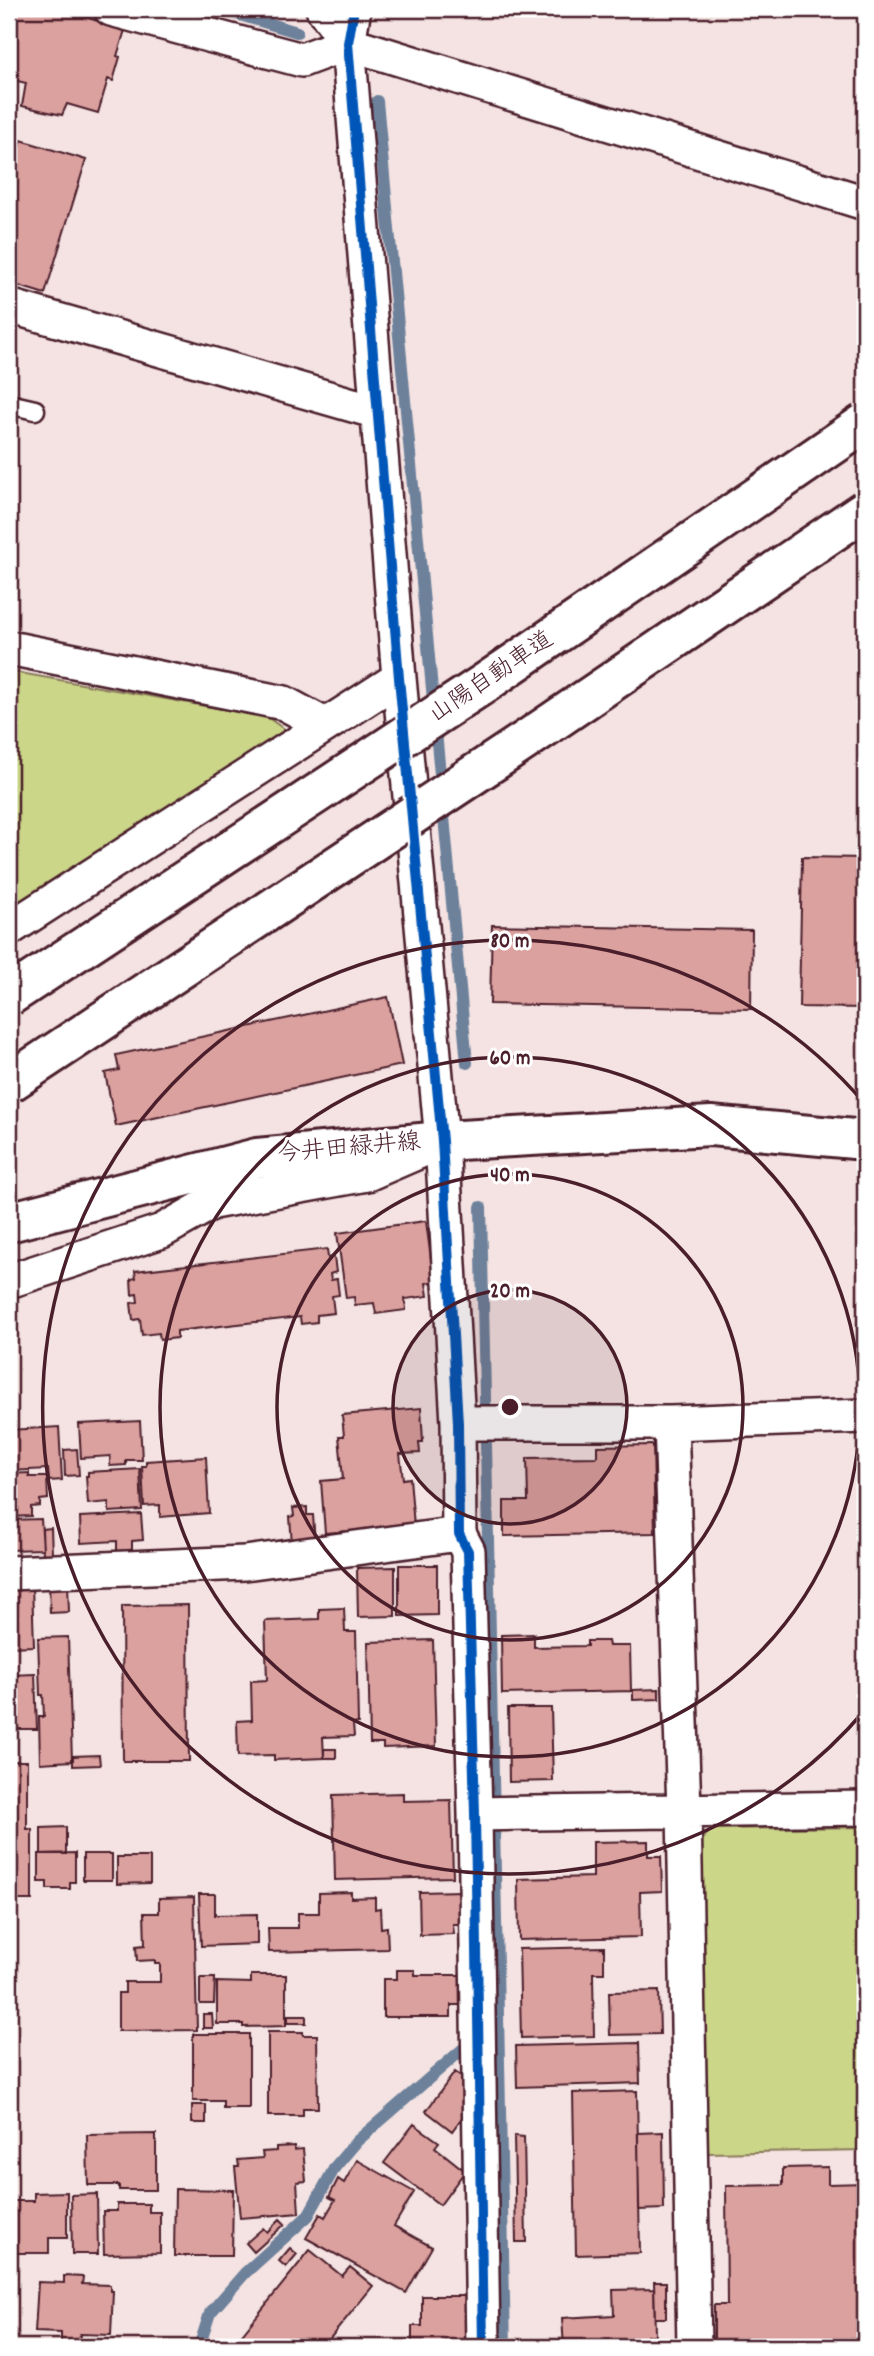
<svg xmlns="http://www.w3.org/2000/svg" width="874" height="2356" font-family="Dekko,'Klee One',sans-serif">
	<rect width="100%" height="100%" fill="#f4e3e2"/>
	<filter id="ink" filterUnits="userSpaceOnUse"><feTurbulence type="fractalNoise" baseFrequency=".0143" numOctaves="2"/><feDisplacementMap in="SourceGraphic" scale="14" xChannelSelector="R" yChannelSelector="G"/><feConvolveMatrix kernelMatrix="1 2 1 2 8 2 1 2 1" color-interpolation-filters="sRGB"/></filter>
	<g filter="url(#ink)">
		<path fill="#cbd689" stroke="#8a7a5a" stroke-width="2" d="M9 671 267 717 295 737 9 918Z
			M865 1827V2150L708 2153 701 1842 711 1829Z"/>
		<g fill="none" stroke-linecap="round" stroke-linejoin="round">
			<path stroke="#6d819b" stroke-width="12" d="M220 9 297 32
				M377 101 467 1063
				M481 1207 505 2347
				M199 2347 210 2313 245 2273 308 2216 335 2167 357 2141 464 2048"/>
		</g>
		<path fill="#dba19f" stroke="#4a1f2b" stroke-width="2" d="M9 9H61L125 30 117 56 120 57 113 81 108 79 98 113 67 104 62 115 22 106 26 83 9 79Z
			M21 140 86 160 45 294 9 283V179Z
			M802 857 865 858V1008L799 1007Z
			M492 925 752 930 751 1009 490 1004Z
			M388 997 402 1065 116 1126 105 1073 119 1070 116 1055Z
			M863 1047H865V1079H863Z
			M426 1221 434 1282 426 1283 428 1296 405 1299 406 1310 376 1314 374 1303 355 1305 354 1297 346 1298 337 1233Z
			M327 1249 328 1258 334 1257 336 1272 330 1274 331 1280 337 1279 339 1295 332 1296 334 1313 317 1315V1322L301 1324 300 1317 177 1331V1338L160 1340 159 1333 142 1335 140 1319 133 1320 131 1303 138 1302 137 1294 132 1295 131 1279 136 1278 135 1271Z
			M421 1408 423 1442H419L420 1453 400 1454 403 1479 410 1478 414 1526 325 1533 321 1481 343 1479 339 1436H344L342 1415Z
			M140 1421 142 1460H126V1465L110 1466V1456L81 1458 79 1424Z
			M59 1427 62 1480 49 1481 48 1469 9 1471V1430Z
			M653 1445 655 1533 504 1536V1501H528L527 1458 597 1457V1446Z
			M77 1449 79 1475 65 1476 64 1450Z
			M206 1457 209 1513 160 1517V1505L144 1506 142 1466H146V1461Z
			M140 1469 142 1510 109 1512V1502L88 1504 86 1476H88V1472Z
			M29 1473V1477H47L48 1499 40 1500V1506L31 1507V1516L9 1517V1474Z
			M307 1507V1515H313L315 1543 292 1544 290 1517 294 1516 293 1508Z
			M141 1514 143 1540 132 1541V1550L117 1551V1541L81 1543 80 1517Z
			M41 1519 43 1549 9 1550V1520Z
			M51 1528 52 1554H43L42 1529Z
			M399 1565H437V1615L399 1616Z
			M395 1567V1616L358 1617 357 1568Z
			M49 1583H68L69 1612 50 1613Z
			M32 1585 34 1646 9 1647V1586Z
			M188 1605 189 1761H123L122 1606Z
			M344 1608 345 1632H356L358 1723 353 1724 354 1736 323 1737 324 1758 274 1760V1755L238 1756 237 1721 252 1720 251 1681 267 1680 265 1621 319 1619V1609Z
			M534 1634V1647L587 1646V1641H608L609 1646H630L631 1691 502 1694 501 1635Z
			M68 1637 72 1761 40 1763 39 1717H44L43 1695H40L38 1638Z
			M433 1640 436 1746 383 1748V1743H370L368 1642Z
			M35 1674 37 1729H9V1675Z
			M659 1689V1699L633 1700V1690Z
			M508 1708H551L553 1781 509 1782Z
			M324 1749H336V1758H324Z
			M99 1755 100 1765 73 1766V1756Z
			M9 1761H27V1829H32V1900H9Z
			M403 1793V1801L451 1800 453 1877 335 1880 333 1795Z
			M66 1827V1854H41V1828Z
			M648 1841V1856H661L662 1891 640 1892 641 1937 519 1940 518 1879 593 1877V1842Z
			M75 1853V1882H70V1889H47V1882H39V1854Z
			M83 1854H112V1880H83Z
			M117 1857H150V1883L117 1884Z
			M462 1891 463 1924H453L454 1934 420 1935 419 1892Z
			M351 1892V1898L375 1897V1909L380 1908 381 1928 387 1927 388 1949 269 1952 268 1928H298V1913H319V1893Z
			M199 1894H215V1915L257 1914V1944L201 1946Z
			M194 1897 197 2030 118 2031V1993H125V1982H160V1964H155V1960L137 1961 136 1946 145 1945 144 1913H159V1898Z
			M604 1947V1973H593L594 2036 521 2038 519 1949Z
			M397 1970H415V1975H464V2005H451V2017H383V1979H397Z
			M251 1975H286V2026L243 2027V2024H217V1982L251 1983Z
			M200 1978H215L214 2004H200Z
			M659 1991 660 2034 610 2035 609 1992Z
			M203 2014H212L213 2028H203Z
			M288 2016H306V2023H288Z
			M268 2032H303V2035H317L318 2108H303V2116H268Z
			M193 2034H249V2108H223V2101H193Z
			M639 2043 640 2083 517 2087 516 2046Z
			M455 2072 472 2084 462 2097 472 2104 452 2131 426 2111Z
			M637 2091 640 2253 576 2255 573 2093Z
			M192 2105H206V2123H192Z
			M414 2124 439 2142 435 2147 465 2171 440 2205 384 2163Z
			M663 2132 664 2209 639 2210 638 2133Z
			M156 2134V2190H119V2185H88L87 2135Z
			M514 2136 524 2137 526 2242H516Z
			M294 2146V2150L303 2149 306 2181 297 2182 299 2213 240 2218 235 2167H239L238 2160 263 2158 262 2152 276 2151V2147Z
			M357 2160 414 2192 394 2226 432 2247 406 2293 306 2238 320 2214 325 2217 335 2200 329 2197 338 2179 344 2183Z
			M828 2167V2184L865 2183V2347H714V2305H727L726 2186 783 2185V2168Z
			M175 2189 233 2190 232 2256H174Z
			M67 2192V2238H49V2253H9V2201H34V2193Z
			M97 2194 98 2254H72L71 2195Z
			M117 2204H149V2212H160V2253L104 2254 103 2211H117Z
			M280 2219 285 2224 254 2252 246 2243 263 2228 267 2232Z
			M290 2248 297 2254 286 2267 279 2261Z
			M310 2250 342 2276 350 2267 373 2286 323 2347H251L239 2338Z
			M64 2276 83 2277 82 2284 110 2285V2291H113L111 2335 80 2334 79 2344 61 2343V2333L35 2332 38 2282 64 2283Z
			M654 2282H666V2318H655Z
			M654 2289 655 2336 647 2335 648 2347H564L562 2318 614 2315 613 2290Z
			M422 2296H474V2347H412V2326H422Z"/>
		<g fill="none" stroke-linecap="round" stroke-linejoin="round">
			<g stroke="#4a1f2b" stroke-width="23">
				<path id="lane" d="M9 404 35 410"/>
			</g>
			<g stroke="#4a1f2b" stroke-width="38">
				<path id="street" d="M111 9 302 60 348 43
					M323 9 348 43 865 203
					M354 9 348 43 399 678 442 1141 458 1423 459 1534 468 1551 475 1814 483 2347
					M9 306 377 412
					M9 648 284 703 325 725
					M9 929 399 678
					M9 1281 162 1231 213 1202 367 1174 427 1148
					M458 1423H671L865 1416
					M671 1423 684 1810 694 2347
					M9 1573 245 1563 459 1534
					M475 1814 865 1808"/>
			</g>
			<g stroke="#4a1f2b" stroke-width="44">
				<path id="secondary" d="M9 1222 257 1158 442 1141 711 1126 865 1140"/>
			</g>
			<use href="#lane" stroke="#fff" stroke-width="18"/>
			<use href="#street" stroke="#fff" stroke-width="33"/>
			<use href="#secondary" stroke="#fff" stroke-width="38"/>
			<g stroke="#4a1f2b" stroke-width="44" stroke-linecap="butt">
				<path id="highway-bridge" d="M9 996 485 683 865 423
					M9 1083 526 740 865 510"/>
			</g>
			<use href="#highway-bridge" stroke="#fff" stroke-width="38"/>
			<g stroke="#fff" stroke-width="15">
				<path id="cycleway" d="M354 9 348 43 399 678 442 1141 458 1423 459 1534 468 1551 475 1814 483 2347"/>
			</g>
			<use href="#cycleway" stroke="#0057b8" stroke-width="10"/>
		</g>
	</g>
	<circle cx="510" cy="1407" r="117" fill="#4a1f2b" fill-opacity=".12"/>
	<g fill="none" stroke="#4a1f2b" stroke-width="3.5">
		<circle cx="510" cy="1407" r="117"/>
		<circle cx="510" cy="1407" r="233"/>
		<circle cx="510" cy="1407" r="350"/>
		<path d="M865 1710A467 467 0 1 1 865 1104"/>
	</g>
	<g text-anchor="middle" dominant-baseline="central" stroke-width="6" stroke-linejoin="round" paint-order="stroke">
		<g font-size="24" fill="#4a1f2b" stroke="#fff">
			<text transform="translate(492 678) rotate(-34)">山陽自動車道</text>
			<text transform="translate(349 1149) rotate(-5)">今井田緑井線</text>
		</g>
	</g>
	<circle cx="510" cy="1407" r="10" fill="#4a1f2b" stroke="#fff" stroke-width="3.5"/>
	<g font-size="21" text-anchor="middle" font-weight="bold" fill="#4a1f2b" stroke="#fff" stroke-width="6" stroke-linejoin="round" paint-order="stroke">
		<text x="510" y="947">80 m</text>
		<text x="510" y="1064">60 m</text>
		<text x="510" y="1181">40 m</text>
		<text x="510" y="1297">20 m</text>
	</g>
	<rect width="874" height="2356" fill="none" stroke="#fff" stroke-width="35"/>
	<rect x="18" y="18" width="839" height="2321" fill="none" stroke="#4a1f2b" stroke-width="2.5" filter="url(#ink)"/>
</svg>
